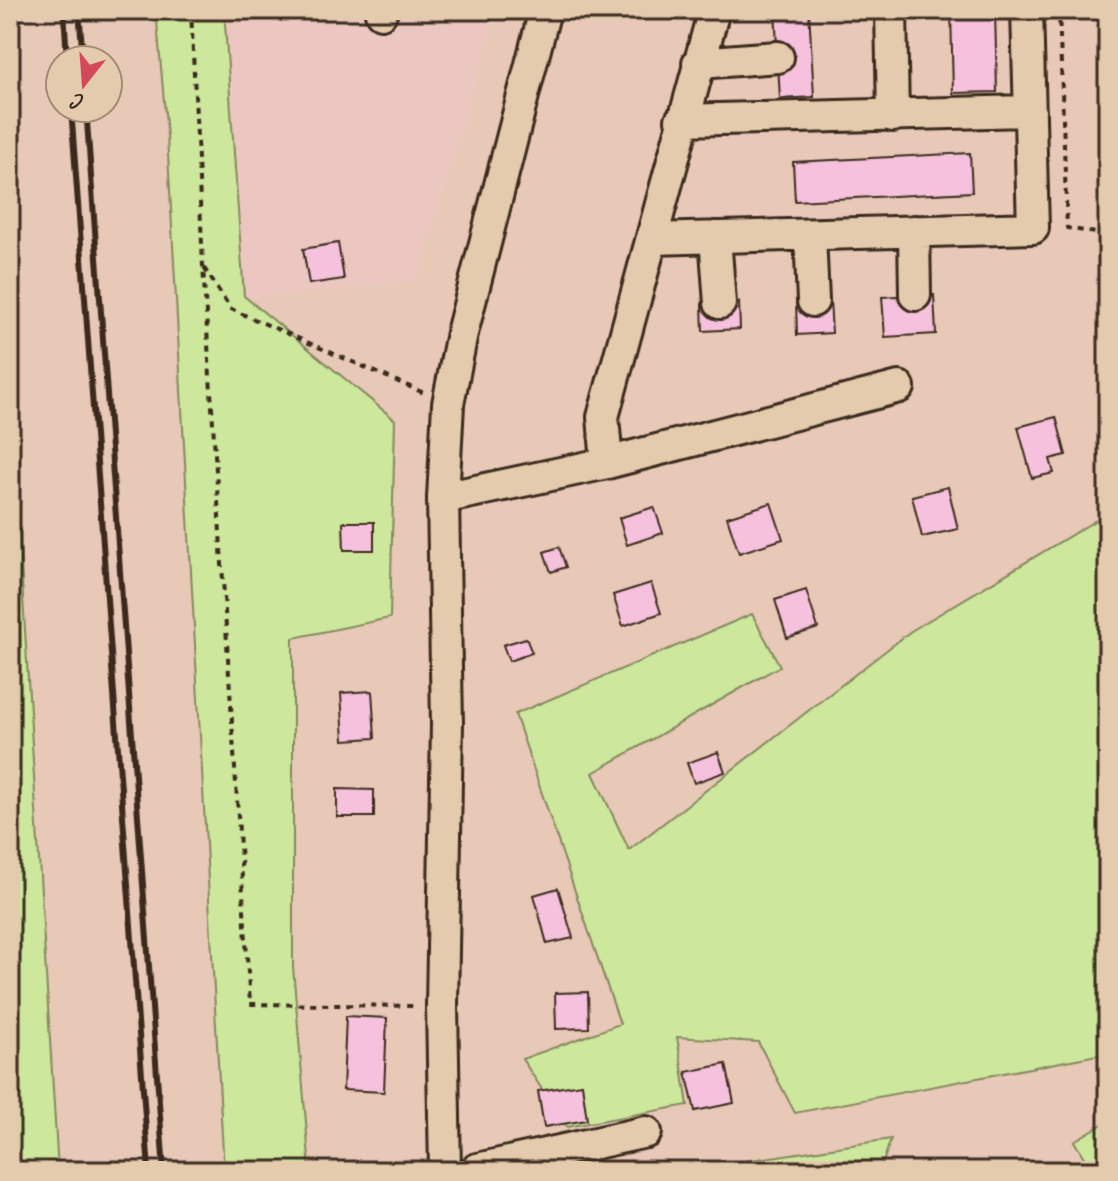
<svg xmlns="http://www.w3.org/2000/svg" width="1118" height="1181" font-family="Caveat,sans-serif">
	<rect width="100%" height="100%" fill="#e8c9b7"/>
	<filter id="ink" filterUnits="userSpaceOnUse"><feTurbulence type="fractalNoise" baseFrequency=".0125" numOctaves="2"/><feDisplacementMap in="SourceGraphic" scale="16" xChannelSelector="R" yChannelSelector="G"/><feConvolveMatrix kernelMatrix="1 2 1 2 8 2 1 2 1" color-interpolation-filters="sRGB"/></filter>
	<g filter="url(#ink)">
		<path fill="#ecc7c2" d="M223 10H496L417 280 286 295 244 296Z"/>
		<path fill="#cde79d" stroke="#84885e" stroke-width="2" d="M156 10H224L244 296 395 420 390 618 293 638V967L310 1171H224L167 136Z
			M10 384 58 1171H10Z
			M1108 513V1053L795 1113 758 1042 677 1037 688 1105 567 1127 522 1059 620 1024 515 714 752 614 780 666 593 773 629 850 911 631Z
			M1108 1121V1171H1092L1074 1141Z
			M891 1139 880 1171H679Z"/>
		<path fill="#f5c1dd" stroke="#3b2a1e" stroke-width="2" d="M775 10H809L814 97 780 99Z
			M951 10H995L997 92 953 93Z
			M970 153 972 192 795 201 793 162Z
			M338 243 344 279 309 284 303 249Z
			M915 295H934L936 334 885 337 882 297Z
			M830 300 832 333 797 335 796 301Z
			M739 302 740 329 703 331 702 304Z
			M1056 417 1066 455 1050 459 1054 473 1032 478 1018 427Z
			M948 487 958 529 922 537 912 496Z
			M771 503 783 539 739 553 727 517Z
			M654 507 663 533 627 545 619 518Z
			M343 522H374V550H344Z
			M559 547 566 567 551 572 544 552Z
			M651 583 661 613 623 626 613 595Z
			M806 590 818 628 787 638 775 600Z
			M526 638 532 653 509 661 503 645Z
			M372 691 375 738 344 740 341 693Z
			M718 752 725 772 694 783 687 763Z
			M337 789 374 790V817H337Z
			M558 888 573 938 547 944 534 895Z
			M588 992 589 1028 556 1029 555 993Z
			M346 1016 387 1018 384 1092 343 1090Z
			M726 1064 734 1103 695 1111 686 1072Z
			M582 1084 587 1120 544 1127 538 1091Z
			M594 1161 606 1164 605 1171H591Z"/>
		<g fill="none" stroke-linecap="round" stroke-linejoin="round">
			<g stroke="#3b2a1e" stroke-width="36">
				<path id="minor" d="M891 10 893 116
					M381 13 382 10
					M698 63 778 57
					M681 120 1030 111
					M914 231 915 295
					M810 235 813 301
					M715 237 720 303
					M653 239 1033 228 1027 10
					M607 463 899 387
					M443 498 607 463 603 417 714 10
					M477 1169 646 1132
					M445 1171 442 1006 447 724 443 498 448 404 462 333 545 10"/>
			</g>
			<path stroke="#3b2a1e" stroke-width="4" stroke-dasharray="6 6" stroke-linecap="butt" d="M191 10 203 266 250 1004 416 1006
				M1059 10 1067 228 1108 235
				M204 268 231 309 424 393"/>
			<use href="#minor" stroke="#e5cbad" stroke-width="30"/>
			<path stroke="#3b2a1e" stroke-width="6" d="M64 10 67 60
				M79 10 83 60
				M71 108 149 1171
				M86 108 164 1171"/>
		</g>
	</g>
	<rect width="1118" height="1181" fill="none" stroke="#e5cbad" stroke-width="40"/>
	<rect x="20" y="20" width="1078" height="1141" fill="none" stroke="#3b2a1e" stroke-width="3" filter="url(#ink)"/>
	<g transform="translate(84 84) rotate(197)"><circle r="38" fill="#e5cbad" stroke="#a18b74" stroke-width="2"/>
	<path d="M0-6L14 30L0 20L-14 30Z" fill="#d1495b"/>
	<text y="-12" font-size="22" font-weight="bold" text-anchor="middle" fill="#3b2a1e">С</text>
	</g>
</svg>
